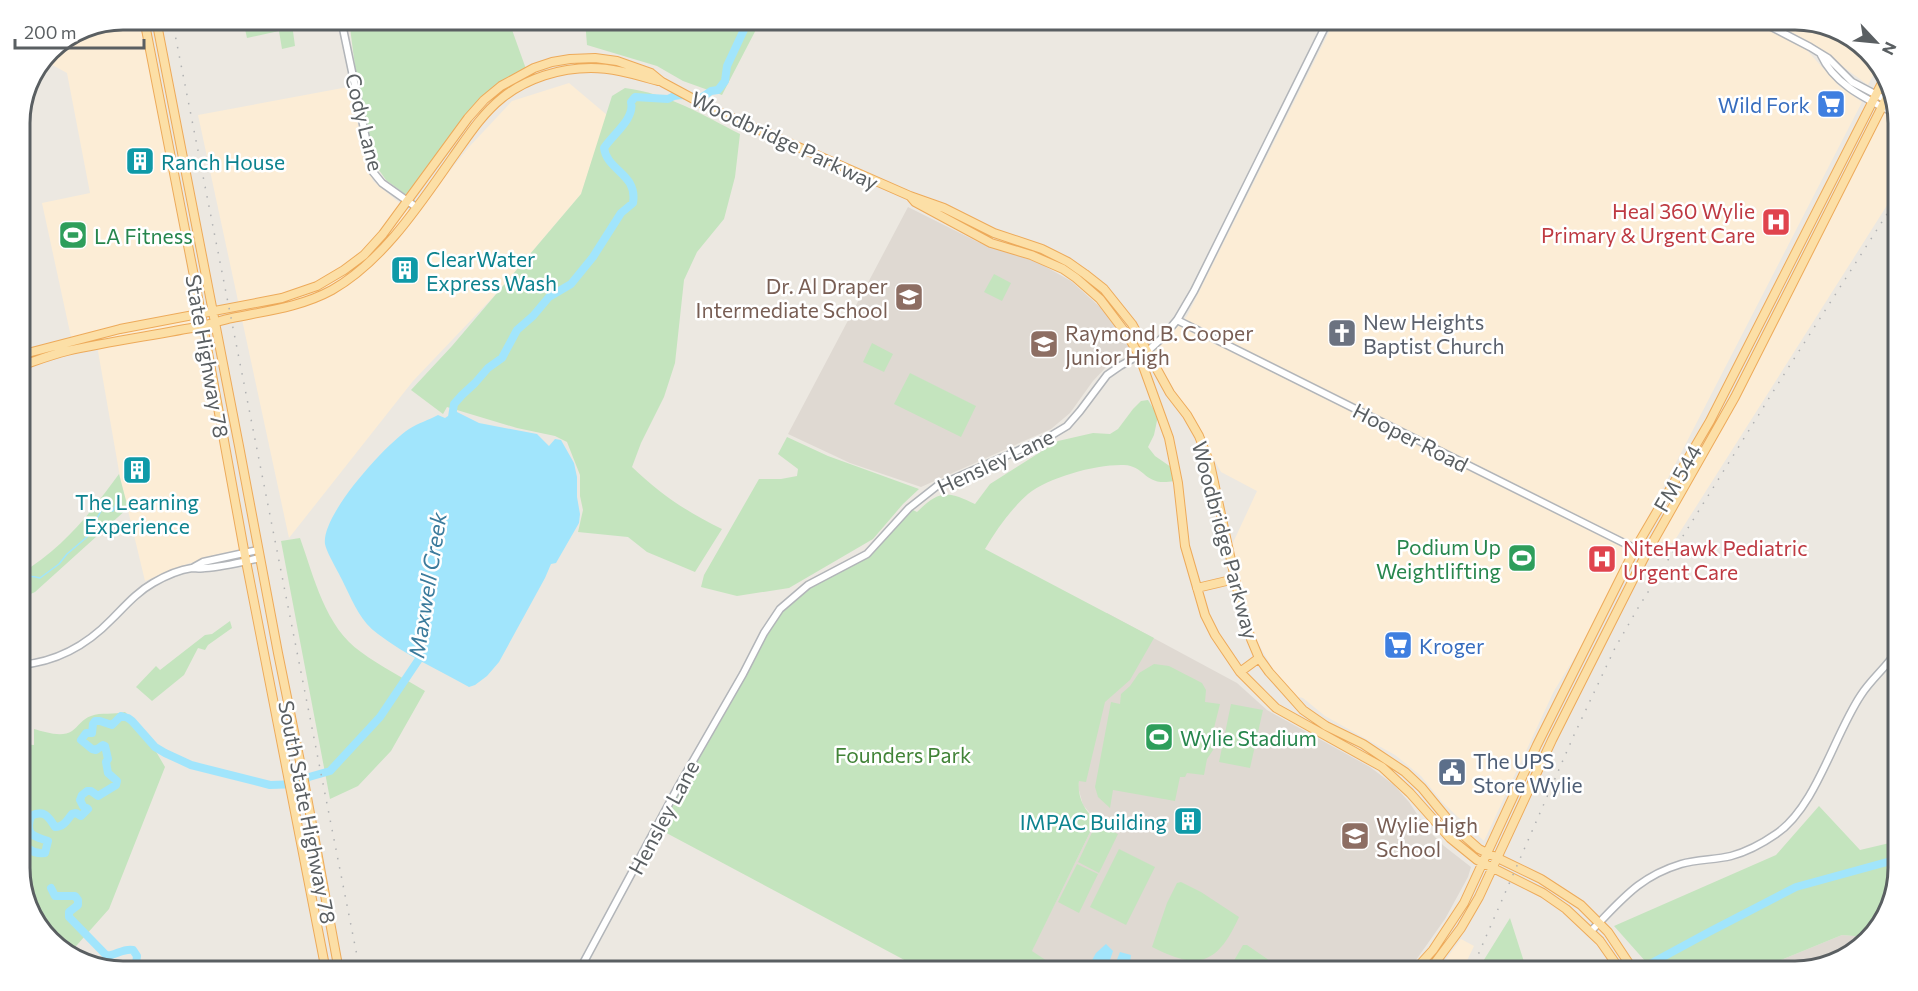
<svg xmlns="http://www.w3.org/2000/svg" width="1918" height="991" font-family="Commissioner,sans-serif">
	<rect width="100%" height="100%" fill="#ece8e1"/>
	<path fill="#fcedd6" d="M123 20H141L241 558 190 563 145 581 120 477 95 334 71 337 42 203 90 193 67 73 45 61 50 50 84 27Z
		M1335 20H1748L1804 47 1839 86 1862 102 1581 647 1554 691 1484 841 1443 803 1421 776 1395 755 1325 716 1303 698 1294 696 1273 669 1251 631 1231 547 1257 491 1221 472 1153 353 1187 316Z
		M1764 20H1795L1841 30 1879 64 1868 85 1816 47Z
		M569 83 607 115 581 194 494 296 413 381 289 538 198 115 348 87 373 181 414 215 469 147 512 101Z
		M1891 95 1898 117V188L1673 543 1658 542 1741 392Z
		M1461 939 1474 946 1462 971H1437Z"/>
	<path fill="#dfd9d2" d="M908 207 978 242 1039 263 1071 281 1100 307 1118 329 1131 351 1110 363 1093 381 1070 413 1051 429 921 487 850 463 788 434Z
		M1107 613 1237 683 1267 710 1370 767 1394 785 1409 802 1427 829 1444 846 1471 867 1468 877 1445 919 1416 960 1406 971H1062L1031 952 1096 820 1083 805 1078 787Z
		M1842 935 1866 937 1847 957 1795 971H1762L1781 960Z"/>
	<path fill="#c4e4be" d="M243 20H272L274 28 292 24 295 46 282 49 279 31 247 38Z
		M349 20H500L511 27 526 69C479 87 441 153 411 193L405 194 386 180 374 163 356 74Z
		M585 20V19L761 20 722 95 683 81 657 66 587 45Z
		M625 88C667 93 703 115 740 134L735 177 724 219 697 252 684 280 675 363 664 397 641 443 632 467C660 494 687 512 722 529L695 572 647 552 628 537 578 532 583 510 580 496V475L567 442 555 436 517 428 447 407 443 414 411 390 452 346 581 194 612 96Z
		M994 274 1011 283 1002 301 984 292Z
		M872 343 893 354 884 372 863 362Z
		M910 373 976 406 961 437 894 404Z
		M1148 400 1158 416 1154 435 1148 447 1155 456 1171 467 1174 481C1144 487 1146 466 1124 465 1097 464 1049 477 1028 494 1010 510 997 529 985 549L1154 638 1130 680 1105 702 1086 782 1079 781C1077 796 1084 811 1096 820L1032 951 1062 971H925L657 828 780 609 820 578 862 556 909 508 917 512C940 489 948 491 975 504L990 484 1058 441 1093 433 1110 434 1118 429 1133 409 1141 401Z
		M787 437 828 456 919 489 903 504 873 539 789 588 737 596 701 587 704 575 759 479H781L797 476 798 469 778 454Z
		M119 474 128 508 35 592 20 599V574C64 547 88 516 119 474Z
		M300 538C314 577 325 627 361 652 381 667 404 678 425 691L391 751 358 786 330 799 281 541Z
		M230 621 232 628 208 645 205 650 198 648 184 675 152 701 136 687 156 666 160 670 205 635 212 634Z
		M1154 664 1169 666 1202 683 1206 690 1205 702 1220 704 1213 732 1215 742 1213 750 1207 759 1204 775 1187 773 1185 777H1180L1175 801 1113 790 1110 808 1098 797 1095 787 1111 702 1120 704 1121 694 1130 686 1139 673Z
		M1231 704 1263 710 1250 768 1219 762Z
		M125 712 143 729 165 767 109 909 69 954 37 926 20 875V744L34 745V729C45 732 62 738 72 731 79 726 82 719 91 716 101 712 114 715 125 712Z
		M1819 806 1860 850 1898 841V868L1888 914 1866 937 1842 935 1781 960 1762 971H1654L1614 926 1776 855Z
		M1096 824 1118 834 1099 873 1078 862Z
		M1119 849 1155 867 1126 925 1090 907Z
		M1077 864 1098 874 1079 913 1058 902Z
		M1181 882 1201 892 1239 917C1217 966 1197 970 1152 947L1167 903 1177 883Z
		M1510 918 1527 971H1477Z
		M1243 945H1247L1282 969 1280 971H1228Z"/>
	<path fill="#a1e5fc" d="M454 409 457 412 479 423 537 434 549 446 555 439 561 440 574 463 577 477V497L580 514 579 523 556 563 551 564 545 578 499 662 487 676 475 685 469 687C439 670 405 655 378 634 361 622 354 604 345 586 341 576 327 554 325 544 321 515 386 444 409 429 418 423 429 420 438 415L445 418 451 414Z
		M1106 944 1113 951 1110 960 1113 963 1116 962 1120 952 1131 955 1130 964 1126 971H1086L1096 953Z"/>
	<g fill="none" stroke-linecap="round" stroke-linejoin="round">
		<path stroke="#a1e5fc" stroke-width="1.5" d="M20 582C26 575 32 576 40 578L59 564 67 554 87 537 102 509 113 511 119 497
			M1661 959 1673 971"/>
		<path stroke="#a1e5fc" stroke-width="8" d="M452 417 454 404 462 395 475 383 488 368 502 358 517 330 533 316 549 297 571 284 593 257 621 213 633 203C638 174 607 171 604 148 613 134 635 119 631 102L635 97 668 99 674 96 681 95 701 98 711 91 718 90 725 81 727 66 749 19
			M20 838C25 847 33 855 45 853L48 841C32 836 25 834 31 816 44 809 49 817 55 827 64 827 67 820 72 814L76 813 81 816 88 809 83 806 80 800 82 795 87 791H91L98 796 116 785 117 781 108 773 106 762 108 759 105 746 103 745 96 750 92 749 81 740 86 733H92L93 724 95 721H100L112 725 121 716 128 718 132 721 155 747 165 753 191 765 270 785 299 784 309 777 330 771 380 717 419 659 421 649
			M51 888 55 896H75L78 900V905L69 912V917L107 956C116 955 124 948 133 950L137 956 135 971
			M1637 971 1709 932 1796 887 1898 859"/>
		<g stroke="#b2b5b9" stroke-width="9">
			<path id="minor" d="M341 19 373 172 382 183 416 207
				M1756 19 1810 47 1828 58 1852 82 1894 104
				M1821 55C1835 86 1869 100 1898 115
				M1177 320 1646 554
				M194 567 203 562 258 550
				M20 665C57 662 86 646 112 619 125 606 137 592 153 583 165 576 178 570 192 568 196 568 201 569 205 568 223 567 242 562 260 558
				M1591 931C1621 901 1638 877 1681 864 1697 859 1715 860 1731 856 1746 852 1763 843 1776 834 1816 807 1834 735 1861 695 1872 678 1888 666 1898 649
				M579 971 678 787 743 674 764 633 780 609 808 585 867 554 909 508 937 486 1047 438 1067 426 1080 411 1107 375 1120 366 1150 349 1162 338 1177 320 1194 291 1329 19"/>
		</g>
		<g stroke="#edaa5a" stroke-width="10">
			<path id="major" d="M144 19 194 276 246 561 326 971
				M156 19 239 446 278 653 304 781 339 971
				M910 196 915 202 991 243 1031 255 1063 269 1076 278 1100 299 1128 336 1139 355 1169 438 1178 483 1185 546 1205 615 1215 635 1240 672 1276 708 1382 767 1410 793 1450 838 1477 860 1543 893 1566 909 1600 941 1621 971
				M20 355 120 329 282 298 317 286 344 270 364 255 383 234 468 118 484 100 501 86 534 68 552 62 570 59 595 58 617 61 651 73 662 82 714 110 910 196 944 208 994 233 1042 249 1068 262 1085 274 1104 289 1132 324 1170 393 1187 415 1199 436 1210 464 1241 606 1251 639 1259 658 1269 672 1303 710 1326 726 1363 744 1405 772 1422 788 1454 827 1479 849 1541 879 1581 905 1608 932 1634 971
				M20 366C35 361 51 355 67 351 111 341 157 335 201 326 211 324 222 320 232 318 266 311 301 307 332 290 383 261 420 204 453 157 468 136 482 114 502 98 527 78 560 68 591 68 614 68 636 75 658 81
				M1197 588 1235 579
				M1240 672 1259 658
				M1414 971 1433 950 1464 903 1537 745 1635 549 1710 421 1885 77
				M1429 971 1461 928 1479 897 1552 740 1646 554 1735 397 1890 91"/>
		</g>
		<use href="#minor" stroke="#fff" stroke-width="6"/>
		<use href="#major" stroke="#fcdfa6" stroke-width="8"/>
		<path stroke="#b0b1b2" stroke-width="1.5" stroke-dasharray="1.5 8" stroke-linecap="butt" d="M172 19 360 971
			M1471 971 1574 735 1615 648 1638 608 1781 379 1898 197"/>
	</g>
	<defs>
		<g id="supermarket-square" transform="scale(1.5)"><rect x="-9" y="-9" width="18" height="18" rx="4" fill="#3f7fe0" stroke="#fff"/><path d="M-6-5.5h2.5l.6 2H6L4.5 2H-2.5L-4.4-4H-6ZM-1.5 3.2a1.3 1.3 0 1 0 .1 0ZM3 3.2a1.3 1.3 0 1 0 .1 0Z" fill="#fff"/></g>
		<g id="building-square" transform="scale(1.5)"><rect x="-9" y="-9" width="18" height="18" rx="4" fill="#0f9aa8" stroke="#fff"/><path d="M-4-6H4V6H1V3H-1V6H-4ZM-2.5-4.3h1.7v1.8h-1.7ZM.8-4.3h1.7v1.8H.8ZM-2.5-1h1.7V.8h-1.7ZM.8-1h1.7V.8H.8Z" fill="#fff"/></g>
		<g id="hospital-square" transform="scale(1.5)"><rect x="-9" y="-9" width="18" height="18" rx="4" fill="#e0444e" stroke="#fff"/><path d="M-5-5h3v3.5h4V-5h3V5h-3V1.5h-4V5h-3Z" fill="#fff"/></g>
		<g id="stadium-square" transform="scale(1.5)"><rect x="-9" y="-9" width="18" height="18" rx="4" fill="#2e9e5b" stroke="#fff"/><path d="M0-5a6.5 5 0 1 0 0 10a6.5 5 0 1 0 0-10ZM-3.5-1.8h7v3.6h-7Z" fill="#fff"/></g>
		<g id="school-square" transform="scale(1.5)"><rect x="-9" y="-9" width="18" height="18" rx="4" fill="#8d6e63" stroke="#fff"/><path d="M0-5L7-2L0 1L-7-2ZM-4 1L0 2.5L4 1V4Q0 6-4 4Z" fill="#fff"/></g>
		<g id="church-square" transform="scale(1.5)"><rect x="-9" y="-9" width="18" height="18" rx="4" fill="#6b7280" stroke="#fff"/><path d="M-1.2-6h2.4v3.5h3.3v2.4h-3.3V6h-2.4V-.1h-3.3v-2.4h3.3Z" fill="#fff"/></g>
		<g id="civic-square" transform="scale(1.5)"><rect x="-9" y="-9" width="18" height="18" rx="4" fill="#5c6f8a" stroke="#fff"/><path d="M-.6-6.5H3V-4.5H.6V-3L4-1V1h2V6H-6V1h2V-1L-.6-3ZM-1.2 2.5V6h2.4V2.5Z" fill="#fff"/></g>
	</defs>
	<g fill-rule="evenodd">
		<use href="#supermarket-square" x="1831" y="104"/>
		<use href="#building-square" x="140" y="161"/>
		<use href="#hospital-square" x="1776" y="222"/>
		<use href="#stadium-square" x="73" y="235"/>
		<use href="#building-square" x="405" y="270"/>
		<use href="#school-square" x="909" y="297"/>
		<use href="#church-square" x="1342" y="333"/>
		<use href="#school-square" x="1044" y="344"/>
		<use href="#building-square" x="137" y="470"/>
		<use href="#stadium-square" x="1522" y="558"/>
		<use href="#hospital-square" x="1602" y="559"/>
		<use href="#supermarket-square" x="1398" y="645"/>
		<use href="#stadium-square" x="1159" y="737"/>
		<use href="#civic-square" x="1452" y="772"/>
		<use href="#building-square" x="1188" y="821"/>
		<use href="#school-square" x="1355" y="836"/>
	</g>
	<g text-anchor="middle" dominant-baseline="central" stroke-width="5" stroke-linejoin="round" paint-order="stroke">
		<g font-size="21" fill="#366cbe" stroke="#fff" text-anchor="end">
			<text x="1810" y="104">Wild Fork</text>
			<text x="1419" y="645" text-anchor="start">Kroger</text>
		</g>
		<g font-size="21" fill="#5a5f62" stroke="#fff">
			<text transform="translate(365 122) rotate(76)">Cody Lane</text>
			<text transform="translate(785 140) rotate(25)">Woodbridge Parkway</text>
			<text transform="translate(208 356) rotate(80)">State Highway 78</text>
			<text transform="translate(1411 437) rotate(27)">Hooper Road</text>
			<text transform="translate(995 461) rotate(-25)">Hensley Lane</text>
			<text transform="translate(1677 478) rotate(-60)">FM 544</text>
			<text transform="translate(1226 540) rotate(75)">Woodbridge Parkway</text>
			<text transform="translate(308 812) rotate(79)">South State Highway 78</text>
			<text transform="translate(663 817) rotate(-62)">Hensley Lane</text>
		</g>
		<g font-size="21" fill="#0d838f" stroke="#fff" text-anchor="start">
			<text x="161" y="161">Ranch House</text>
			<text x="426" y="258">ClearWater<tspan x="426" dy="24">Express Wash</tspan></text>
			<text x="137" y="501" text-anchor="middle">The Learning<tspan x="137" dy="24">Experience</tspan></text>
			<text x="1167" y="821" text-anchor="end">IMPAC Building</text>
		</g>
		<g font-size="21" fill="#be3a42" stroke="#fff" text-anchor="end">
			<text x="1755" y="210">Heal 360 Wylie<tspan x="1755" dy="24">Primary &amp; Urgent Care</tspan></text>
			<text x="1623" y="547" text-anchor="start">NiteHawk Pediatric<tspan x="1623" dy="24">Urgent Care</tspan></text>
		</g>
		<g font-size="21" fill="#27864d" stroke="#fff" text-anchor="start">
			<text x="94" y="235">LA Fitness</text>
			<text x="1501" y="546" text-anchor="end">Podium Up<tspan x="1501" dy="24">Weightlifting</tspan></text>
			<text x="1180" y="737">Wylie Stadium</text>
		</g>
		<g font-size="21" fill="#785e54" stroke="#fff" text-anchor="start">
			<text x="888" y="285" text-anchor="end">Dr. Al Draper<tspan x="888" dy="24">Intermediate School</tspan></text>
			<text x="1065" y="332">Raymond B. Cooper<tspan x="1065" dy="24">Junior High</tspan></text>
			<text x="1376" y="824">Wylie High<tspan x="1376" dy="24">School</tspan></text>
		</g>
		<g font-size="21" fill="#5b616d" stroke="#fff" text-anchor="start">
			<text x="1363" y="321">New Heights<tspan x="1363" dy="24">Baptist Church</tspan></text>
		</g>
		<g font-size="21" fill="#418337" stroke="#fff">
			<text x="903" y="754">Founders Park</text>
		</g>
		<g font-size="21" fill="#4e5e75" stroke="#fff" text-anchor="start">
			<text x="1473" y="760">The UPS<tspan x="1473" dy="24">Store Wylie</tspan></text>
		</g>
		<g font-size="22" font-style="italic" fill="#3b7b9c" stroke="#fff">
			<text transform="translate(427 585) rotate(-81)">Maxwell Creek</text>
		</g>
	</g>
	<path d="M0 0H1918V991H0ZM123 30H1795A93 93 0 0 1 1888 123V868A93 93 0 0 1 1795 961H123A93 93 0 0 1 30 868V123A93 93 0 0 1 123 30Z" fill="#fff" fill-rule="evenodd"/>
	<path fill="none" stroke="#5a5f62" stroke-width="3" d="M123 30H1795A93 93 0 0 1 1888 123V868A93 93 0 0 1 1795 961H123A93 93 0 0 1 30 868V123A93 93 0 0 1 123 30Z"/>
	<g transform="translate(1876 42) rotate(116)" stroke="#ffffff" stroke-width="4.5" paint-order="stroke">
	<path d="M0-4.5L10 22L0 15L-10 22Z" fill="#5a5f62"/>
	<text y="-9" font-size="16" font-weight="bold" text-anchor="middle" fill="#5a5f62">N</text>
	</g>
	<path d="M15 39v9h129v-9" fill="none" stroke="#5a5f62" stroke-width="3"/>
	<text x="24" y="39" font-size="18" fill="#5a5f62" stroke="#ffffff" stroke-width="4.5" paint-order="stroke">200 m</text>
</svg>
